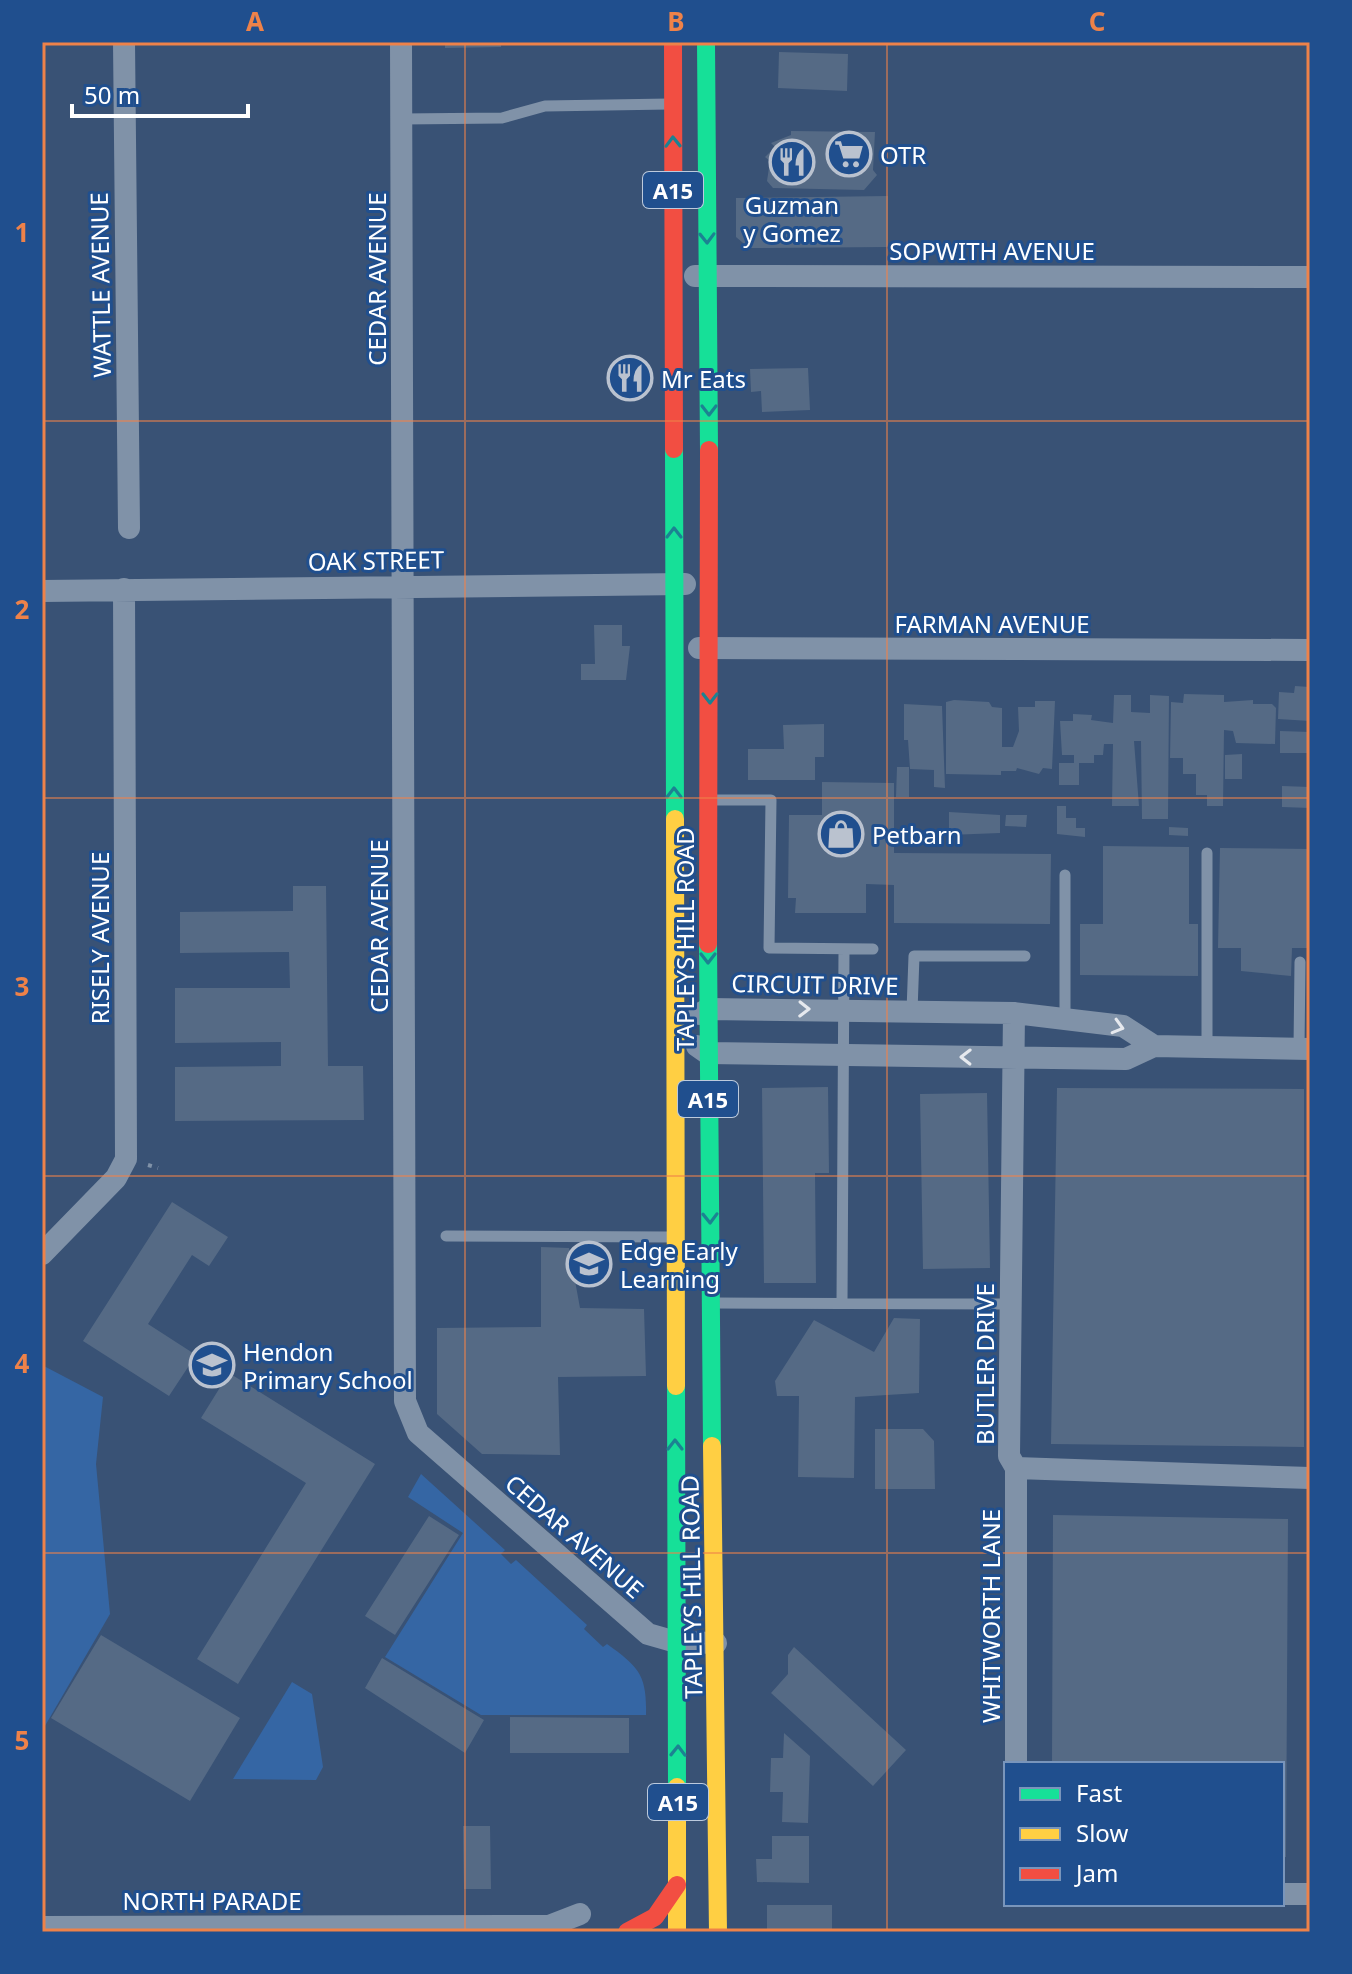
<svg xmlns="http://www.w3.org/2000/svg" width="1352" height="1974" font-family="'Noto Sans',sans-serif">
	<rect width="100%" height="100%" fill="#395275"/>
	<path fill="#3566a4" d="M42 1365 103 1397 96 1464 110 1614 42 1731Z
		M421 1474 505 1550 501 1554 511 1564 516 1560 587 1625 584 1629 603 1647 607 1644C639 1667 647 1675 646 1715H481L385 1657 463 1533 408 1497Z
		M292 1682 312 1694 323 1767 316 1780 233 1779Z"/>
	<path fill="#556a85" d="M445 42H501V47L445 48Z
		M779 52 848 54 847 91 778 88Z
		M791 131 875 132 873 170 877 175 864 190 773 188 767 181 770 161 765 157 775 147 771 143 791 135Z
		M888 196V247L749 248 736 237V198Z
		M808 368 810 410 762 412 761 391 751 392 750 369Z
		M594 625H622V646H630L626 680H581V664H595Z
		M1295 686 1310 687V721L1278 719 1279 692 1294 693Z
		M1184 694 1224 695V702L1253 700V704H1272L1276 708 1275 744 1236 743 1233 731 1224 730 1223 806H1207V795H1196V774H1183V758H1170L1171 702 1183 703Z
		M1114 695H1131V712L1150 713V695L1169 696 1168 819H1142L1141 741H1134L1139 806H1112L1113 744H1104L1103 755H1094V763H1079V785H1059V763H1074V755H1062L1060 721H1073V714L1092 715 1091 720 1113 723Z
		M954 700 989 702 992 707 1002 708V747H1013L1019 731 1018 707H1035V701H1055L1052 769 1043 768 1039 774 1017 768 1016 771H1001V775L946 774V702Z
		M904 704 942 706 945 788 934 787V770L910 769 908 740H904Z
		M824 724V757H815V780H748V749H784L783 725Z
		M1280 731 1310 732V753H1280Z
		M1242 754V779H1225V755Z
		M897 767H909V797H896Z
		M822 782 894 783V853L1051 854 1050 924 894 923V885L866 884V913H795L796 898H788L789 815H822Z
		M1282 786 1310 787V808L1282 807Z
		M1057 806H1066V818H1076V828H1085V837L1057 834Z
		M949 812 1000 815V833L949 835Z
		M1006 815H1027L1026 827 1005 826Z
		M1169 827 1188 828V836L1169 835Z
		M1103 846 1189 847V924H1198V976L1080 975V924H1103Z
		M1220 848 1310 849V948H1292L1291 976 1241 971V948H1218Z
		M293 886H326L328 1066H363L364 1120 175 1121V1067L281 1066V1042L175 1043V988H290L289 952 180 953V912L293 911Z
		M828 1087 829 1173H815L816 1283H764L762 1088Z
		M1057 1088 1304 1089V1447L1051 1444Z
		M987 1093 990 1268 923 1269 920 1094Z
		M172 1202 228 1237 209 1266 192 1255 148 1324 196 1355 169 1396 83 1341Z
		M541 1247 569 1248 580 1308 644 1309 646 1376 558 1377 560 1455 482 1454 437 1414V1328L541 1327Z
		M894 1318 920 1319 919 1393 855 1397 854 1478 798 1477 799 1396H777L775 1381 814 1320 874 1352Z
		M229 1373 375 1464 238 1684 197 1659 306 1483 201 1418Z
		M875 1429H923L934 1441 935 1489H875Z
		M1053 1515 1288 1519 1286 1857H1282V1764H1052Z
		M429 1516 459 1535 395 1635 365 1616Z
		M101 1635 240 1718 190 1801 51 1718Z
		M794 1647 906 1750 873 1786 771 1693 788 1674V1655Z
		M382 1658 484 1720 465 1753 365 1688Z
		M510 1717 629 1718V1753H510Z
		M784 1733 810 1756 808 1823 782 1822 783 1792H770L771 1758H783Z
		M463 1826H490L491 1889H464Z
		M772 1836H809V1883L757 1882 756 1859H772Z
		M767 1905H832V1932H767Z"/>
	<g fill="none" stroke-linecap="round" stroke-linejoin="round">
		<path stroke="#8092a8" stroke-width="4" stroke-dasharray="4 6" stroke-linecap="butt" d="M148 1165 158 1168"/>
		<path stroke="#8092a8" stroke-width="11" d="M402 119 502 118 545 106 669 104
			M714 800H771L769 948 873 949
			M1207 853V1047
			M912 1011 914 956H1025
			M1065 1019V875
			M1299 1048 1300 962
			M446 1236 670 1237
			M715 1303 1011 1304
			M842 1303 844 949"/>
		<path stroke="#8092a8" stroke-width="22" d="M124 42 129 528
			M401 42 405 1401 418 1433 648 1634 676 1642 716 1643
			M695 276 1310 277
			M42 591 685 584
			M699 648 1310 650
			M1014 1013 1009 1456 1016 1468 1310 1478
			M699 1014 708 1009 1014 1013 1123 1026 1154 1046
			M697 1046 707 1053 1126 1059 1154 1046 1310 1049
			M42 1254 116 1178 126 1159 124 589
			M1016 1468V1764
			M1282 1894H1310
			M42 1927 549 1926 580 1914"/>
		<path stroke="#16e098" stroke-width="18" d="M706 42 709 450
			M674 449 675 819
			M708 944 712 1446
			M676 1386 677 1787"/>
		<path stroke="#ffcf43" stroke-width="18" d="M675 819 676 1386
			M712 1446 718 1932
			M677 1787V1932"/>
		<path stroke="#f24e42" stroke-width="18" d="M673 42 674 449
			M708 944 709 450
			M627 1932 655 1917 677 1885"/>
	</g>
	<defs><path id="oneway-chevron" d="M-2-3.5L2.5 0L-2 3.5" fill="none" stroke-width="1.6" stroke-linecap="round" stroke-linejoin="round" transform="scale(2)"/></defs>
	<g stroke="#1c8292">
		<use href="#oneway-chevron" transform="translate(673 142) rotate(-91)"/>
		<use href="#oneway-chevron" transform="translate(707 238) rotate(89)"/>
		<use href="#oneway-chevron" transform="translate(709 410) rotate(90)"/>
		<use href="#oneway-chevron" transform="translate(674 533) rotate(-90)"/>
		<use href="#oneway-chevron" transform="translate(710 698) rotate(90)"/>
		<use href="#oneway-chevron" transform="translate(674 793) rotate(-90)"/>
		<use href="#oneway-chevron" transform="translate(708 958) rotate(90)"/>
		<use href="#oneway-chevron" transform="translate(710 1218) rotate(89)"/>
		<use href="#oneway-chevron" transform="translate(675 1445) rotate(-90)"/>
		<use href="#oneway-chevron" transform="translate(678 1751) rotate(-89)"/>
	</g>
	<g stroke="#e6e9ee">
		<use href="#oneway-chevron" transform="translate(804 1009) rotate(1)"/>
		<use href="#oneway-chevron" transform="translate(1118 1027) rotate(16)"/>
		<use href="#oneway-chevron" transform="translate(966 1057) rotate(-179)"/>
	</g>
	<path fill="none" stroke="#ee8249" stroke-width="2" stroke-opacity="0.55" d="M465 42V1932M887 42V1932M42 421H1310M42 798H1310M42 1176H1310M42 1553H1310"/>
	<defs>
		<g id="supermarket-ring" transform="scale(2.3)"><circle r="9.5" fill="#204f8e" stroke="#bac2cf" stroke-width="1.5"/><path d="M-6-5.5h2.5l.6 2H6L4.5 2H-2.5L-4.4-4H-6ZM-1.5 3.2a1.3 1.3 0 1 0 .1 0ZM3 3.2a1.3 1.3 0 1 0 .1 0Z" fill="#bac2cf"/></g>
		<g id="restaurant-ring" transform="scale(2.3)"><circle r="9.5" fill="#204f8e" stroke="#bac2cf" stroke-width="1.5"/><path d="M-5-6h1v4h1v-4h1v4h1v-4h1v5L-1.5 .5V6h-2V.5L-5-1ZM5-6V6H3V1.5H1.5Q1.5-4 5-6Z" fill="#bac2cf"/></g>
		<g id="shop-ring" transform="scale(2.3)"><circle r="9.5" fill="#204f8e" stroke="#bac2cf" stroke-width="1.5"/><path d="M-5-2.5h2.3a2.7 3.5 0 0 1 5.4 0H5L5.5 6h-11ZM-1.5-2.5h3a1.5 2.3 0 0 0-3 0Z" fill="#bac2cf"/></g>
		<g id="school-ring" transform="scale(2.3)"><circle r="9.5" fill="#204f8e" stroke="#bac2cf" stroke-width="1.5"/><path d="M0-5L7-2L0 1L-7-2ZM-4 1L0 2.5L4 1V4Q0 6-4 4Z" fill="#bac2cf"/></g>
	</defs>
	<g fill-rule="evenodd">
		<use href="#supermarket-ring" x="849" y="154"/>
		<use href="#restaurant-ring" x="792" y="162"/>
		<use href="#restaurant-ring" x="630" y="378"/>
		<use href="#shop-ring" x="841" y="834"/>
		<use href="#school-ring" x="589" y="1264"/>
		<use href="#school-ring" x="212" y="1365"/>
	</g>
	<g text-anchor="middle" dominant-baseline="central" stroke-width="6" stroke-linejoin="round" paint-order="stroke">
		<g fill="#204f8e" stroke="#bccadd" stroke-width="2">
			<rect x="643" y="172" width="60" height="36" rx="6"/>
			<rect x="678" y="1081" width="60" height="36" rx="6"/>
			<rect x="648" y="1784" width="60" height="36" rx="6"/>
		</g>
		<g font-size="22" font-weight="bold" fill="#fff">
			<text x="673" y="190">A15</text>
			<text x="708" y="1099">A15</text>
			<text x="678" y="1802">A15</text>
		</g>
		<g font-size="24" fill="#fff" stroke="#204f8e" text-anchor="start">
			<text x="880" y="154">OTR</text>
			<text x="792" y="204" text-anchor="middle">Guzman<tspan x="792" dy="28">y Gomez</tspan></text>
			<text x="661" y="378">Mr Eats</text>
			<text x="872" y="834">Petbarn</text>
			<text x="620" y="1250">Edge Early<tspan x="620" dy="28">Learning</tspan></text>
			<text x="243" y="1351">Hendon<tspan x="243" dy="28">Primary School</tspan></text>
		</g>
		<g font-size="24" fill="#fff" stroke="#204f8e">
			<text x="992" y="250">SOPWITH AVENUE</text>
			<text transform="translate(376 279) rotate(-90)">CEDAR AVENUE</text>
			<text transform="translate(100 285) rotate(-91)">WATTLE AVENUE</text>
			<text transform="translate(376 560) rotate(-1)">OAK STREET</text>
			<text x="992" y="623">FARMAN AVENUE</text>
			<text transform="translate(378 926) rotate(-90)">CEDAR AVENUE</text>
			<text transform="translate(99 938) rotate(-90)">RISELY AVENUE</text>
			<text transform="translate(684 939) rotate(-90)">TAPLEYS HILL ROAD</text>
			<text transform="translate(815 984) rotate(1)">CIRCUIT DRIVE</text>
			<text transform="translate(984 1364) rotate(-90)">BUTLER DRIVE</text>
			<text transform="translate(575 1536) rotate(41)">CEDAR AVENUE</text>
			<text transform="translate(691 1587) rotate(-91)">TAPLEYS HILL ROAD</text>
			<text transform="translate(990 1616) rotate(-90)">WHITWORTH LANE</text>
			<text x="212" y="1900">NORTH PARADE</text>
		</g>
	</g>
	<rect width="1352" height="1974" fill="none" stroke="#204f8e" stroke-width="88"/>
	<rect x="1004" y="1762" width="280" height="144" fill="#204f8e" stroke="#7995bb" stroke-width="2"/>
	<rect x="1020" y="1788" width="40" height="12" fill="#16e098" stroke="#7995bb" stroke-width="2"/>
	<text x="1076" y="1802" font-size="24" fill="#ffffff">Fast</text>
	<rect x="1020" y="1828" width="40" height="12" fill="#ffcf43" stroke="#7995bb" stroke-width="2"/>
	<text x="1076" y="1842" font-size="24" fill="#ffffff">Slow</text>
	<rect x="1020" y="1868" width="40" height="12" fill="#f24e42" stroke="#7995bb" stroke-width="2"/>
	<text x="1076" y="1882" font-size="24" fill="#ffffff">Jam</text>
	<path d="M72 104v12h176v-12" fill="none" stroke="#ffffff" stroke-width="4"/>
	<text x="84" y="104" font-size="24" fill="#ffffff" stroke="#204f8e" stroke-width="6" paint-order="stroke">50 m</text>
	<rect x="44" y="44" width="1264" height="1886" fill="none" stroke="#ee8249" stroke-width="3"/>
	<g font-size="26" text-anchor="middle" font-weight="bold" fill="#ee8249">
		<text x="255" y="31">A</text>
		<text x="676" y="31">B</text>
		<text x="1097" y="31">C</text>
		<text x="22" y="242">1</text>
		<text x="22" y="619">2</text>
		<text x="22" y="996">3</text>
		<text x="22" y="1373">4</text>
		<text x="22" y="1750">5</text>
	</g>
</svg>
